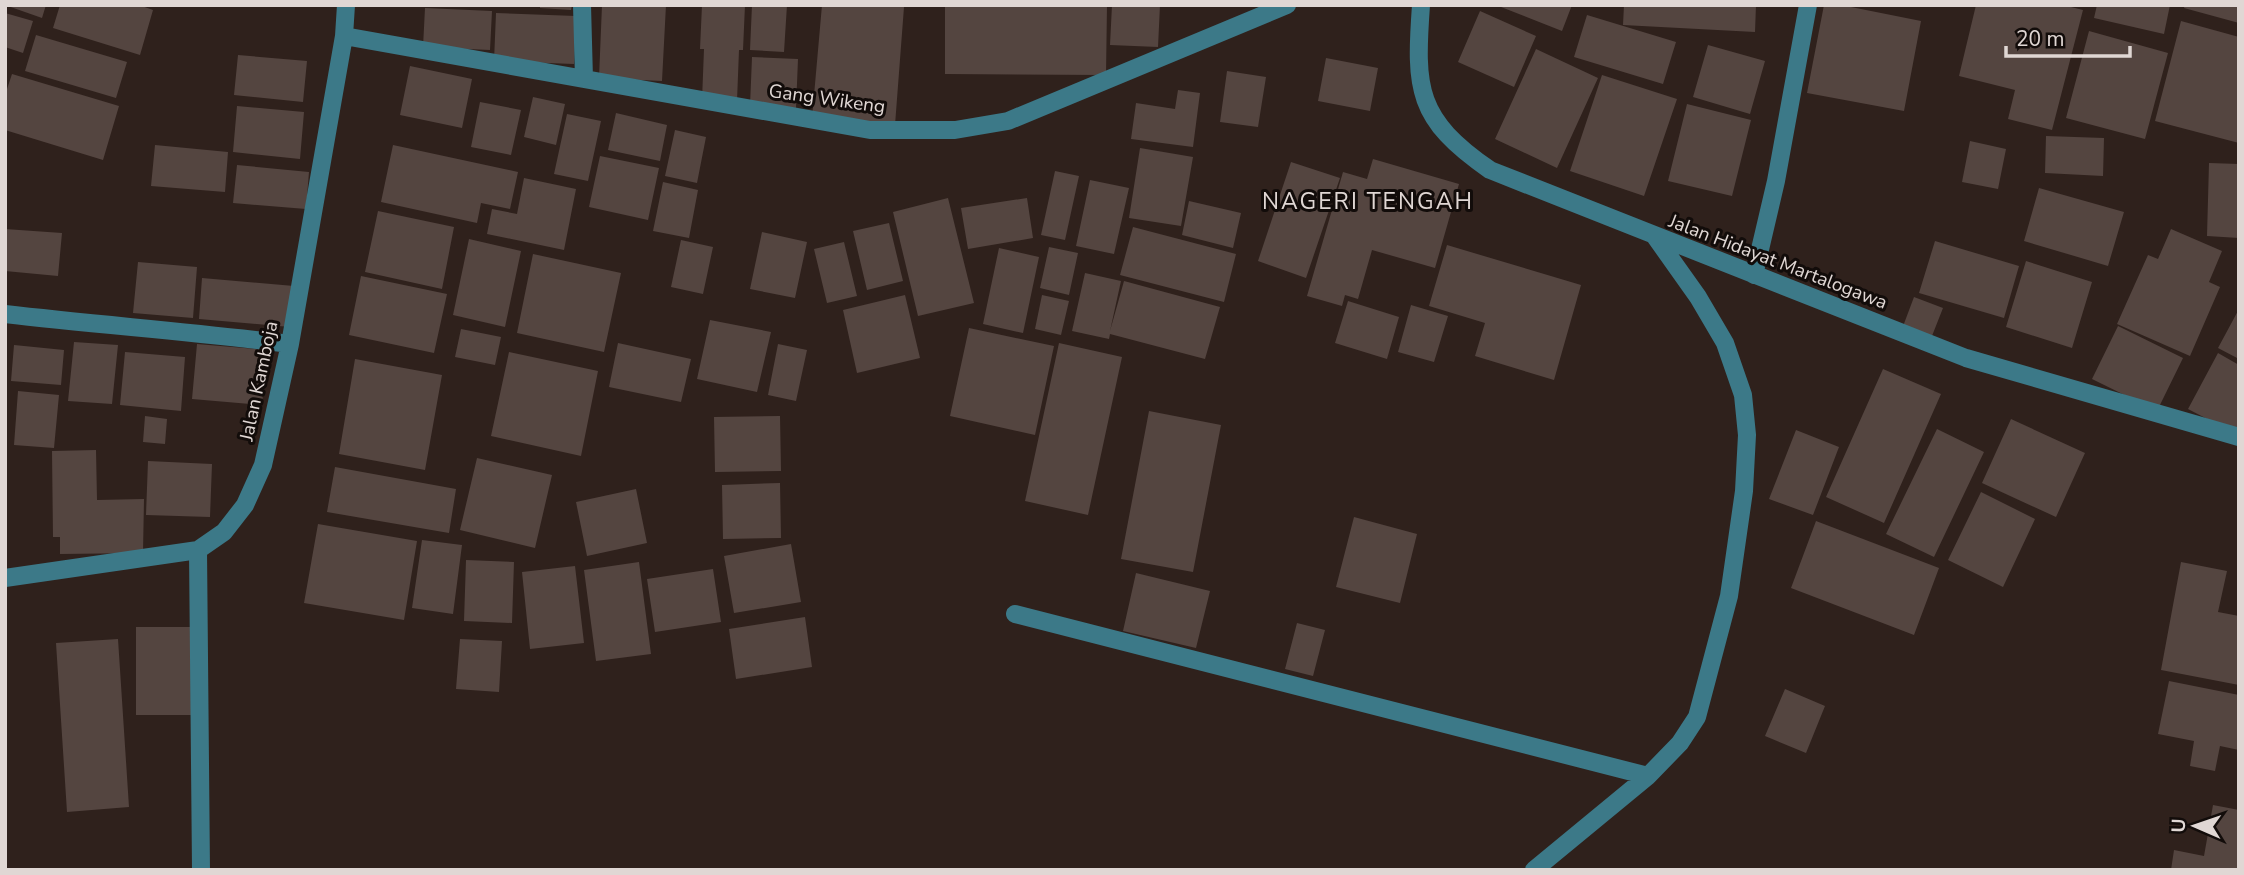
<svg xmlns="http://www.w3.org/2000/svg" width="2244" height="875" font-family="'Nunito Sans',sans-serif">
	<rect width="100%" height="100%" fill="#2f211c"/>
	<path fill="#544540" d="M5 5H46L42 18Z
		M60 5H139L153 10 140 55 53 28Z
		M540 5H572L571 10 540 8Z
		M602 5H666L662 81 599 78Z
		M702 5H745L743 50H739L737 101 702 100 704 49H700Z
		M752 5H787L784 52 750 50Z
		M822 5 904 7 895 125 812 118Z
		M945 5H1107L1106 75 945 74Z
		M1112 5H1160L1158 47 1110 45Z
		M1496 5H1572L1562 31Z
		M1624 5H1756L1755 32 1623 25Z
		M1824 5H1841L1921 21 1904 111 1807 93Z
		M1976 5H2063L2083 10 2052 130 2008 119 2015 90 1959 76Z
		M2097 5H2170L2164 34 2094 18Z
		M2185 5H2239V23L2184 8Z
		M425 8 492 11 490 50 423 47Z
		M1480 11 1536 36 1514 87 1458 62Z
		M5 13 33 21 23 53 5 47Z
		M496 13 576 16 574 64 494 61Z
		M1587 15 1676 42 1663 84 1574 57Z
		M2181 21 2239 37V143L2155 121Z
		M2089 31 2168 53 2145 139 2066 118Z
		M36 35 127 62 116 98 25 71Z
		M1708 45 1765 61 1750 114 1693 97Z
		M1536 49 1598 78 1557 168 1495 139Z
		M238 55 307 61 303 102 234 95Z
		M752 57 798 59 796 108 750 106Z
		M1326 58 1378 68 1370 111 1318 101Z
		M410 66 472 79 462 128 400 115Z
		M1227 71 1266 77 1258 127 1220 122Z
		M12 74 119 106 103 160 5 130V95Z
		M1602 75 1677 99 1644 196 1570 171Z
		M1178 90 1200 93 1193 147 1131 139 1136 103 1175 109Z
		M533 97 565 104 556 145 524 137Z
		M480 102 521 110 511 155 471 147Z
		M1687 104 1751 120 1732 196 1668 181Z
		M237 106 304 112 300 159 233 152Z
		M616 113 667 125 660 161 608 150Z
		M567 114 601 121 588 181 554 174Z
		M675 130 706 137 697 183 665 176Z
		M2046 136 2104 138 2103 176 2045 173Z
		M1970 141 2006 149 1998 189 1962 182Z
		M155 145 228 152 225 192 151 186Z
		M393 145 518 172 510 209 481 203 477 223 381 202Z
		M1140 148 1193 157 1181 226 1129 218Z
		M600 156 659 168 648 220 589 207Z
		M1373 159 1459 184 1435 268 1372 250 1358 299 1345 295 1342 306 1307 296 1343 172 1367 179Z
		M1291 162 1340 178 1306 278 1258 261Z
		M2209 163 2239 164V238L2207 236Z
		M237 165 309 172 306 209 233 203Z
		M1055 171 1079 176 1065 240 1041 235Z
		M524 178 576 189 564 250 487 234 492 209 517 214Z
		M1090 180 1129 188 1114 254 1076 246Z
		M663 182 698 190 689 238 653 231Z
		M2039 188 2124 212 2108 266 2024 241Z
		M948 198 974 303 918 316 893 212Z
		M1027 198 1033 238 968 249 961 208Z
		M1189 201 1241 213 1233 248 1182 235Z
		M378 211 454 227 442 289 365 272Z
		M889 223 903 281 867 290 853 231Z
		M1133 227 1236 254 1224 302 1120 275Z
		M5 229 62 233 58 276 5 271Z
		M2171 229 2222 251 2209 282 2220 287 2190 356 2117 324 2148 255 2158 259Z
		M762 232 807 242 795 298 750 289Z
		M469 239 521 251 505 327 453 315Z
		M681 240 713 247 703 294 671 287Z
		M1935 241 2019 266 2004 318 1919 293Z
		M844 242 857 296 827 303 814 249Z
		M1447 245 1581 285 1554 380 1475 356 1485 323 1429 306Z
		M1049 247 1078 253 1069 295 1040 288Z
		M999 248 1039 257 1023 333 983 324Z
		M533 254 621 273 604 352 517 333Z
		M2026 261 2092 282 2072 348 2006 327Z
		M138 262 197 267 193 318 133 313Z
		M1085 273 1121 281 1110 331 1124 281 1220 307 1205 359 1110 334 1109 339 1072 331Z
		M361 276 447 294 434 353 349 335Z
		M202 278 294 286 290 327 199 319Z
		M905 295 920 358 857 373 843 310Z
		M1042 295 1069 301 1061 335 1035 329Z
		M1914 297 1943 308 1930 341 1902 329Z
		M1348 301 1399 317 1387 359 1335 343Z
		M1411 305 1448 316 1434 362 1398 352Z
		M2239 309V359L2218 348Z
		M710 320 771 332 757 392 697 379Z
		M2118 326 2183 358 2157 411 2092 379Z
		M969 328 1054 346 1035 435 950 416Z
		M461 329 501 337 495 365 455 357Z
		M74 342 118 345 112 404 68 401Z
		M618 343 691 359 681 402 609 387Z
		M1059 343 1122 357 1088 515 1025 501Z
		M197 344 267 350 262 405 192 399Z
		M778 344 807 350 796 401 768 395Z
		M14 345 64 350 61 385 11 381Z
		M125 352 185 357 181 411 120 405Z
		M509 352 598 371 581 456 491 436Z
		M2218 353 2239 365 2238 435 2188 409Z
		M355 359 442 375 425 470 339 454Z
		M1883 369 1941 394 1884 523 1826 497Z
		M18 391 59 395 54 448 14 445Z
		M1149 411 1221 425 1193 572 1121 559Z
		M145 416 167 419 165 444 143 442Z
		M780 416 781 471 715 472 714 417Z
		M2011 419 2085 453 2056 517 1982 483Z
		M1937 429 1984 452 1934 557 1886 534Z
		M1796 430 1839 447 1813 515 1769 499Z
		M96 450 97 500 144 499 143 553 60 554V537H53L52 451Z
		M477 458 552 475 535 548 460 530Z
		M148 461 212 464 210 517 146 515Z
		M335 467 456 489 449 533 327 512Z
		M780 483 781 538 723 539 722 485Z
		M636 489 647 543 587 556 576 502Z
		M1981 492 2035 519 2003 587 1948 560Z
		M1354 517 1417 534 1400 603 1336 587Z
		M1816 521 1939 568 1914 635 1791 588Z
		M318 524 417 541 404 620 304 603Z
		M422 540 462 545 453 614 412 608Z
		M791 544 801 602 734 613 724 556Z
		M466 560 514 562 512 623 464 621Z
		M639 562 651 654 596 661 584 570Z
		M2181 562 2227 571 2218 612 2239 616V685L2161 670Z
		M575 566 584 643 530 649 522 572Z
		M713 569 721 622 655 632 647 579Z
		M1136 573 1210 591 1196 648 1123 631Z
		M805 617 812 667 736 679 729 629Z
		M1297 623 1325 630 1313 676 1285 669Z
		M136 627H194L193 715H136Z
		M118 639 129 807 67 812 56 643Z
		M460 639 502 641 499 692 456 689Z
		M2169 681 2239 695V750L2220 746 2215 771 2190 766 2194 741 2158 734Z
		M1785 689 1825 706 1806 753 1765 736Z
		M2213 805 2239 810V870H2171L2174 850 2204 856Z"/>
	<g fill="none" stroke-linecap="round" stroke-linejoin="round">
		<path stroke="#3c7988" stroke-width="18" d="M582 5 584 79
			M1421 5C1415 89 1416 119 1490 170L1966 358 2239 437
			M344 36 870 130H955L1008 121 1287 5
			M1754 275 1776 181 1808 5
			M5 314C100 325 195 332 290 344
			M198 550 201 870
			M5 578 198 550 224 532 245 505 263 465 290 344 344 36 346 5
			M1015 614 1648 776
			M1534 870 1648 776 1680 743 1697 717 1729 596 1744 491 1747 435 1743 395 1725 343 1698 297 1654 235"/>
	</g>
	<g text-anchor="middle" dominant-baseline="central" stroke-width="6" stroke-linejoin="round" paint-order="stroke">
		<g font-size="19" fill="#e0d7d4" stroke="#120c0a">
			<text transform="translate(827 99) rotate(8)">Gang Wikeng</text>
			<text transform="translate(1778 262) rotate(21)">Jalan Hidayat Martalogawa</text>
			<text transform="translate(259 381) rotate(-78)">Jalan Kamboja</text>
		</g>
		<g font-size="23" letter-spacing="2" fill="#e0d7d4" stroke="#120c0a">
			<text x="1368" y="201">NAGERI TENGAH</text>
		</g>
	</g>
	<rect width="2244" height="875" fill="none" stroke="#e0d7d4" stroke-width="14"/>
	<g transform="translate(2195 826) rotate(272)" stroke="#120c0a" stroke-width="5" paint-order="stroke">
	<path d="M0-5L12 26L0 18L-12 26Z" fill="#e0d7d4"/>
	<text y="-10" font-size="19" font-weight="bold" text-anchor="middle" fill="#e0d7d4">U</text>
	</g>
	<path d="M2006 46v10h124v-10" fill="none" stroke="#e0d7d4" stroke-width="3.5"/>
	<text x="2016" y="46" font-size="21" fill="#e0d7d4" stroke="#120c0a" stroke-width="5" paint-order="stroke">20 m</text>
</svg>
